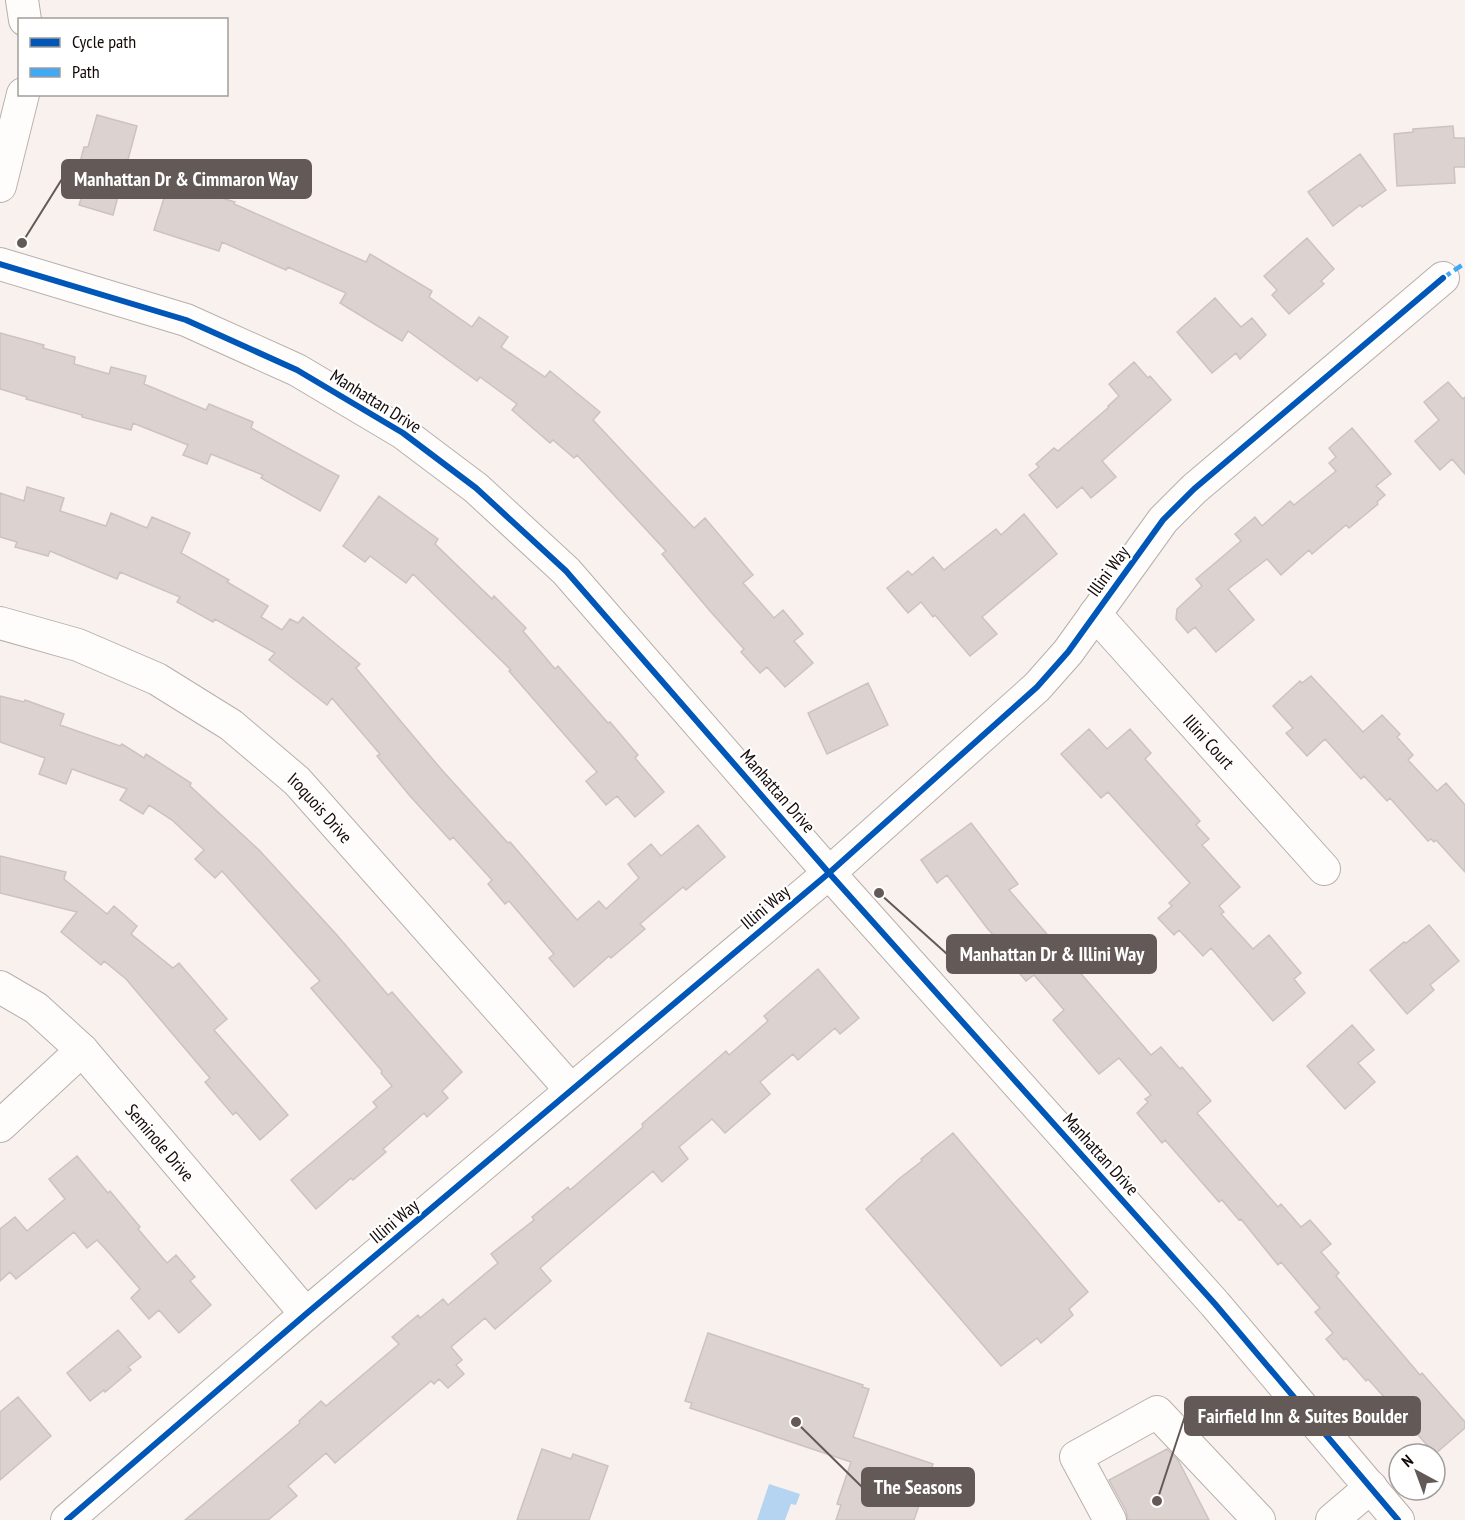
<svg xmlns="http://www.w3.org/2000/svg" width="1465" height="1520" font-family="'PT Sans Narrow',sans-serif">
	<rect width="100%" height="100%" fill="#f8f1ee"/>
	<path fill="#b4d4f2" d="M769 1484 800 1494 796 1505 791 1504 785 1520H757Z"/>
	<path fill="#dcd3d1" stroke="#ccc3c1" stroke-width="1.5" d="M97 115 137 126 113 215 79 205 87 180 76 177 84 147H88Z
		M1453 126 1454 138H1465V167H1454L1455 183 1397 186 1394 134 1413 132V129Z
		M1360 154 1386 190 1362 207 1360 205 1333 226 1308 192Z
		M169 182 235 202 234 204 366 262 370 254 432 291 429 297 472 327 479 317 508 337 501 347 545 377 550 371 600 412 593 420 694 528 705 518 753 575 743 583 774 618 783 610 803 634 794 641 813 663 785 687 767 667 760 673 741 652 744 649 710 611 662 554 666 551 577 455 574 458 553 440 550 443 512 410 517 404 480 377 477 381 408 331 402 341 340 303 346 293 288 267 286 270 222 242 219 251 154 230Z
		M1307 238 1334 269 1321 281 1324 284 1289 314 1272 295 1277 290 1264 276Z
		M1215 298 1241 327 1252 318 1266 335 1240 359 1236 353 1212 373 1177 332Z
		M0 333 44 345 43 348 75 357 74 364 109 374 111 367 146 376 144 384 206 410 209 404 253 422 251 428 339 476 320 511 261 478 263 475 211 454 207 464 183 455 188 445 133 423 131 430 82 417V415L26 399 27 397 0 389Z
		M1134 362 1148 378 1150 376 1171 400 1102 461 1116 477 1091 498 1082 487 1057 508 1029 475 1039 467 1036 464 1054 448 1058 451 1109 407 1108 406 1119 396 1109 384Z
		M1448 382 1463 399 1465 397V474L1452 459 1440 470 1415 441 1439 420 1424 402Z
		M1352 428 1391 474 1376 486 1385 495 1377 502 1378 504 1349 528 1346 525 1312 554 1309 550 1281 575 1267 559 1228 589 1254 620 1216 652 1195 627 1188 633 1176 619 1177 609 1202 586 1196 579 1241 541 1235 534 1255 517 1262 526 1290 501 1294 505 1336 471 1329 463 1336 457 1329 448Z
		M27 487 64 498 60 511 106 526 111 513 147 528 152 517 190 533 181 553 229 580 227 582 268 606 261 617 282 630 290 619 298 623 303 617 360 664 356 668 441 769 508 843 510 842 577 920 599 901 606 909 639 878 628 864 651 844 661 856 698 825 725 857 686 890 683 887 640 924 645 929 611 958 609 956 574 987 549 958 554 954 509 901 505 904 488 884 492 880 453 837 450 840 410 796 377 756 380 754 332 698 327 705 269 660 275 653 215 619 213 622 177 602 180 597 120 572 117 579 50 551 48 556 15 547 17 542 0 537V493L24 501Z
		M379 496 438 539 435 544 492 599 494 596 526 628 523 631 555 669 558 666 608 723 610 722 638 755 635 758 664 792 635 817 617 796 606 805 586 781 597 772 509 671 511 670 413 574 406 583 370 556 365 562 343 546Z
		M1024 514 1057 554 982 617 997 634 970 656 935 615 933 617 921 602 908 613 887 588 908 571 912 575 933 557 944 570 996 529 1001 535Z
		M1311 676 1363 732 1382 715 1400 734 1397 737 1413 755 1408 760 1437 791 1446 783 1465 805V872L1436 840 1434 842 1431 839 1428 841 1390 798 1387 801 1364 776 1361 779 1325 739 1307 756 1286 733 1293 728 1273 706 1300 681 1302 683Z
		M868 683 888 725 827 754 808 713Z
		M0 696 24 702 25 700 64 714 60 725 120 746 122 744 144 758 146 754 191 783 190 786 259 850 336 934 388 995 392 992 462 1072 442 1091 448 1098 427 1117 424 1113 383 1149 386 1152 353 1180 351 1178 316 1209 291 1180 377 1107 373 1102 392 1086 381 1073 382 1071 311 988 320 981 222 871 215 878 195 859 204 850 172 820 149 805 143 814 120 800 127 789 72 769 66 784 39 774 45 758 0 742Z
		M1089 729 1107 749 1130 729 1151 753 1145 759 1200 821 1196 825 1209 839 1202 845 1240 887 1219 906 1224 912 1221 914 1253 949 1269 935 1301 973 1294 979 1305 993 1273 1021 1211 948 1203 956 1179 930 1174 935 1158 918 1172 906 1169 903 1190 883 1108 792 1101 798 1061 754Z
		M971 823 1018 884 1009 890 1151 1055 1161 1047 1180 1069 1182 1067 1211 1101 1197 1113 1278 1207 1281 1204 1301 1227 1310 1220 1331 1244 1321 1252 1339 1273 1336 1276 1420 1375 1422 1373 1465 1422V1428L1435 1454 1368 1379 1366 1381 1346 1358 1344 1360 1326 1339 1333 1333 1315 1312 1320 1308 1281 1262 1278 1265 1241 1219 1239 1220 1222 1200 1219 1202 1165 1140 1162 1143 1137 1113 1148 1102 1145 1099 1151 1095 1119 1058 1099 1074 1053 1020 1064 1010 1034 975 1026 981 1006 957 1010 954 987 928 947 875 937 883 921 860Z
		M0 856 66 872 64 879 107 914 114 906 137 926 131 934 173 968 179 963 227 1019 214 1030 288 1115 260 1140 236 1112 233 1115 205 1082 210 1078 126 979 104 961 101 965 61 932 77 912 0 893Z
		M1429 925 1459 961 1430 985 1434 990 1407 1014 1370 970 1404 942 1406 943Z
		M818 969 859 1018 840 1034 835 1028 798 1060 793 1054 760 1082 770 1094 725 1133 712 1119 679 1147 688 1159 662 1182 653 1171 540 1268 551 1281 495 1329 485 1318 451 1347 462 1360 456 1365 464 1374 448 1388 439 1379 434 1384 431 1381 335 1463 326 1453 288 1486 297 1496 268 1520H185L300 1423 299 1421 321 1401 326 1406 399 1344 392 1337 418 1315 420 1318 443 1299 448 1305 498 1263 491 1254 534 1220 532 1217 568 1187 570 1190 643 1127 642 1124 726 1051 729 1055 768 1021 764 1016Z
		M1352 1025 1374 1050 1358 1063 1375 1082 1345 1109 1307 1066Z
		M953 1133 1088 1292 1069 1309 1073 1315 1041 1343 1037 1338 1001 1366 866 1209 900 1178 922 1161 921 1159Z
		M77 1156 108 1193 110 1191 140 1227 138 1229 167 1263 176 1255 195 1277 190 1281 211 1305 179 1333 159 1310 149 1319 131 1298 140 1289 109 1253 97 1240 87 1248 74 1232 16 1279 10 1272 0 1281V1229L15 1217 27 1231 65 1199 49 1179Z
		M118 1330 141 1357 128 1367 131 1370 105 1392 104 1390 90 1401 67 1373Z
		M708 1333 863 1385 862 1387 869 1389 853 1437 933 1464 914 1520H836L841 1505 837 1504 851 1462 690 1408 692 1403 685 1401Z
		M18 1397 51 1436 0 1480V1412Z
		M542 1449 571 1459 573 1454 608 1466 589 1520H517Z
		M1167 1449 1178 1460 1209 1520H1128L1126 1511 1109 1480Z"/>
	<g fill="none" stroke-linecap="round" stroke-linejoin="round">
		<g stroke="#b8afab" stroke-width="34">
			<g id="minor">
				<path d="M22 0 25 20"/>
				<path d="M0 186 23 94"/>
				<path d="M0 264 186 320 297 370 403 433 476 488 566 571 829 873 1215 1304 1398 1520"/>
				<path id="s1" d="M1095 614 1324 869"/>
				<path id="s2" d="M0 623 78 645 157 679 231 725 297 781 571 1090"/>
				<path id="s3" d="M0 987 36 1008 82 1050 306 1314"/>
				<path d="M0 1126 82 1050"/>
				<path d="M67 1520 306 1314 829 873 1037 687 1068 652 1163 520 1194 489 1443 278"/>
				<path d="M1110 1520 1076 1457 1157 1412 1259 1520"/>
				<path d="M1332 1520 1371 1487"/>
			</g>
		</g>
		<use href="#minor" stroke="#fefdfc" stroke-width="32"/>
		<path stroke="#3fa9f5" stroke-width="4.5" stroke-dasharray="9 4.5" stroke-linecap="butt" d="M1443 278 1465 263"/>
		<g stroke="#fff" stroke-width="10">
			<path id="cycleway" d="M0 264 186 320 297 370 403 433 476 488 566 571 829 873 1215 1304 1398 1520
				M67 1520 306 1314 829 873 1037 687 1068 652 1163 520 1194 489 1443 278"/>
		</g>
		<use href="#cycleway" stroke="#0057b8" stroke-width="6"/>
	</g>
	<g text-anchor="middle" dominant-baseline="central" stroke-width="4.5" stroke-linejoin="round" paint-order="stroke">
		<g font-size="18" fill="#130906" stroke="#fff">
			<text transform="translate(376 401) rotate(32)">Manhattan Drive</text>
			<text transform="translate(1108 571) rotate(-54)">Illini Way</text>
			<text stroke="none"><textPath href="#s1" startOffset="171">Illini Court</textPath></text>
			<text transform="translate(778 791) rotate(49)">Manhattan Drive</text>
			<text stroke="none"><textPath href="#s2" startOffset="376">Iroquois Drive</textPath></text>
			<text transform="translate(765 907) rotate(-40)">Illini Way</text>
			<text stroke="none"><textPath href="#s3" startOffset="225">Seminole Drive</textPath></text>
			<text transform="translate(1101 1154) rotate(48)">Manhattan Drive</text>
			<text transform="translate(394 1221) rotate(-40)">Illini Way</text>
		</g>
	</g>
	<path fill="none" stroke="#635a57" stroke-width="2" d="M22 243L62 179M879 893L947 954M1157 1501L1185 1416M796 1422L862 1487"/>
	<g fill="#635a57" stroke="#fff" stroke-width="2">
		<circle cx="22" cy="243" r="6"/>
		<circle cx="879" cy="893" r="6"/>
		<circle cx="1157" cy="1501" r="6"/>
		<circle cx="796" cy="1422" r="6"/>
	</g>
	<g fill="#635a57" stroke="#635a57" stroke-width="2">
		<rect x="62" y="160" width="249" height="38" rx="6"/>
		<rect x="947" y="935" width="209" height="38" rx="6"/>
		<rect x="1185" y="1397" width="235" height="38" rx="6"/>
		<rect x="862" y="1468" width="112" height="38" rx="6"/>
	</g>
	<g font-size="20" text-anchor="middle" font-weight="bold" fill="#fff">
		<text x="186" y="186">Manhattan Dr &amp; Cimmaron Way</text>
		<text x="1052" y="961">Manhattan Dr &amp; Illini Way</text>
		<text x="1303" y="1423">Fairfield Inn &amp; Suites Boulder</text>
		<text x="918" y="1494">The Seasons</text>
	</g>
	<rect x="18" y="18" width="210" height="78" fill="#ffffff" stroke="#a19d9b" stroke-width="1.5"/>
	<rect x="30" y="38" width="30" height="9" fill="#0057b8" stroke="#a19d9b" stroke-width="1.5"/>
	<text x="72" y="48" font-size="18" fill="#130906">Cycle path</text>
	<rect x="30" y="68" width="30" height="9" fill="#3fa9f5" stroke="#a19d9b" stroke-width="1.5"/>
	<text x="72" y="78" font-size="18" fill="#130906">Path</text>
	<g transform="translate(1417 1472) rotate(319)"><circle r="28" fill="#ffffff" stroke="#a19d9b" stroke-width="1.5"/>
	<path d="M0-4.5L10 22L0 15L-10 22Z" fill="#635a57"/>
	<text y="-9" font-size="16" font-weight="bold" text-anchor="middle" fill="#130906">N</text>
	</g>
</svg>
